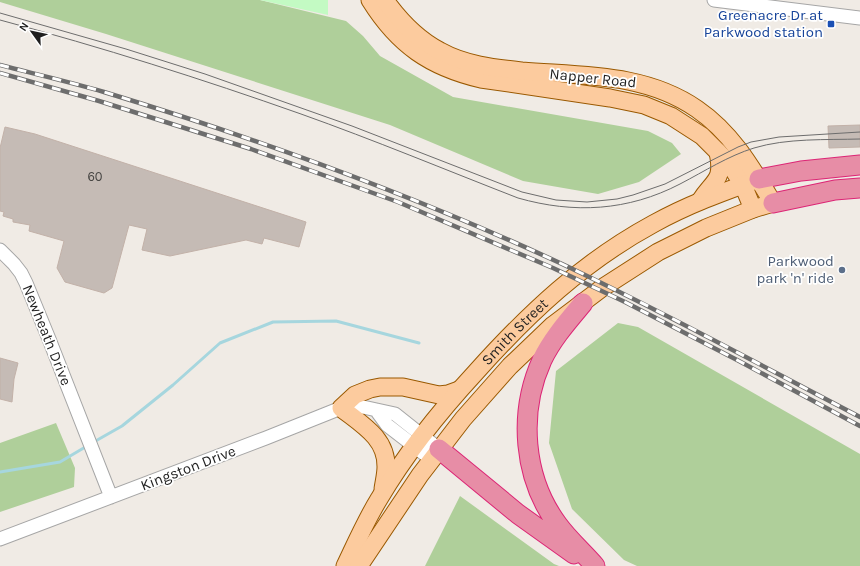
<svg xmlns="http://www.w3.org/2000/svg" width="860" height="566" font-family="Karla,sans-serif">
	<rect width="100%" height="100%" fill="#f0ebe5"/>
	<path fill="#afcf9a" d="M0 0H260L346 21 363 36 380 56 453 97 648 131 672 143 681 154 639 182 598 194 523 181 390 125 106 34 0 2Z
		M618 323 638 327 860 454V566H637L624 560 572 509 549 443 556 371Z
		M56 423 75 468 74 487 0 512V443Z
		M460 496 554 564 559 566H425Z"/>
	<path fill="#c3fac3" d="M260 0H328V15Z"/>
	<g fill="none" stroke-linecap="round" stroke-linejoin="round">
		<path stroke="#a6d6de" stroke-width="3" d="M92 443 122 426 173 385 220 343 273 322 336 321 419 343
			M0 472 60 462 87 446"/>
	</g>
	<path fill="#c5bbb5" stroke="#c2b1a8" d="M860 125V147L829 148 828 126Z
		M5 127 35 134 306 222 299 247 264 238 262 244 246 240 170 256 142 250 147 229 129 225 112 288 104 293 65 282 57 268 64 241 29 231 30 225 13 222V219L3 216 4 212 0 211V148Z
		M0 358 18 363 14 379 12 402 0 399Z"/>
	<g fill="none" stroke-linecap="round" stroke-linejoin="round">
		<g stroke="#a6a6a6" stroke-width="15">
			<path id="minor" d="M714 0 860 18
				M0 250 14 264 21 273 26 283 49 339 111 497
				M376 410 387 425 431 459
				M0 539 266 438 341 408 363 407 395 414 439 449"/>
		</g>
		<g stroke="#9a5900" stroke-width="19">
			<g id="major">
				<path d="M370 0C398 45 430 67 481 79L610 98 644 105 671 116 702 136 729 163 743 185 753 209"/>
				<path d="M700 201C714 179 724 182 718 152"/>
				<path d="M383 489C384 482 386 474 386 467 387 438 361 424 341 408L355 395 370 389 380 387H403L439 395 448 394 459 390"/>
				<path id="s1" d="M345 566C356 543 366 520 379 499 406 453 440 411 476 372 529 313 583 262 653 224 687 205 723 192 759 179"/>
				<path d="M359 566 420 475 463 419 510 366 553 325 602 288 658 252 706 228 753 209 773 203C752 168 732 133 697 109 645 73 583 76 522 71 494 68 465 65 440 51 417 39 400 21 385 0"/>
			</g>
		</g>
		<g stroke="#dc2575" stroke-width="21">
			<path id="highway" d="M759 179 801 171 860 165
				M773 203 835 190 860 188
				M583 303C568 321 552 339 542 360 518 413 523 478 558 525 569 540 583 552 595 566
				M439 449 518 514 574 554"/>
		</g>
		<use href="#minor" stroke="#fff" stroke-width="13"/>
		<use href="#major" stroke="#fccb9e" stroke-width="17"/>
		<use href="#highway" stroke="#e78da6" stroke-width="19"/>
		<path stroke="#6d6d6d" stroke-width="1" d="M0 13 126 49 205 74 352 126 522 192 556 200 587 202 617 199 633 195 665 184 738 147 751 142 779 137 860 132
			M0 20C101 47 202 79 301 114 374 140 446 170 518 198 574 214 628 211 680 184 705 171 728 156 754 148 787 138 826 140 860 139"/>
		<g stroke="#6d6d6d" stroke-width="4.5">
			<path id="rail" d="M0 65C35 74 70 82 104 92 259 139 413 195 560 263 662 311 760 365 860 417
				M0 73 99 101 251 149 398 202 553 268 625 302 739 361 860 426"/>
		</g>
		<use href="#rail" stroke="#fff" stroke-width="3" stroke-dasharray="9" stroke-linecap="butt"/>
	</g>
	<rect fill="#1a4fb4" stroke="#fff" stroke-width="1.5" x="827" y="20" width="8" height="8" rx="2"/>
	<circle fill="#5c6f8a" stroke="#fff" stroke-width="1.5" cx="842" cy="270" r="4"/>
	<g text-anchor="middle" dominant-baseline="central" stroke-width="3.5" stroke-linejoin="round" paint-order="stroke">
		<g font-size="13" fill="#484644">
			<text x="95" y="176">60</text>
		</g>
		<g font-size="15" fill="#164399" stroke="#fff" text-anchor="end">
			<text x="823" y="15">Greenacre Dr at<tspan x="823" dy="17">Parkwood station</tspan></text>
		</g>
		<g font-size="15" fill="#1f1f1f" stroke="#fff">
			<text transform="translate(593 78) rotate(6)">Napper Road</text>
			<text stroke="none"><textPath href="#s1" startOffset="291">Smith Street</textPath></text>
			<text transform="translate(47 335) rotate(68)">Newheath Drive</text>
			<text transform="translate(188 468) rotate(-21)">Kingston Drive</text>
		</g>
		<g font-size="15" fill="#4e5e75" stroke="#fff" text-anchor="end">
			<text x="834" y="261">Parkwood<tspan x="834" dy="17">park 'n' ride</tspan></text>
		</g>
	</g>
	<g transform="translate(32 32) rotate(303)" stroke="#ffffff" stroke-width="3" paint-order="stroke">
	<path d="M0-3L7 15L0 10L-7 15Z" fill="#1f1f1f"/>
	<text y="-6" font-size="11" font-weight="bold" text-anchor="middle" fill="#1f1f1f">N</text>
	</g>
</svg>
